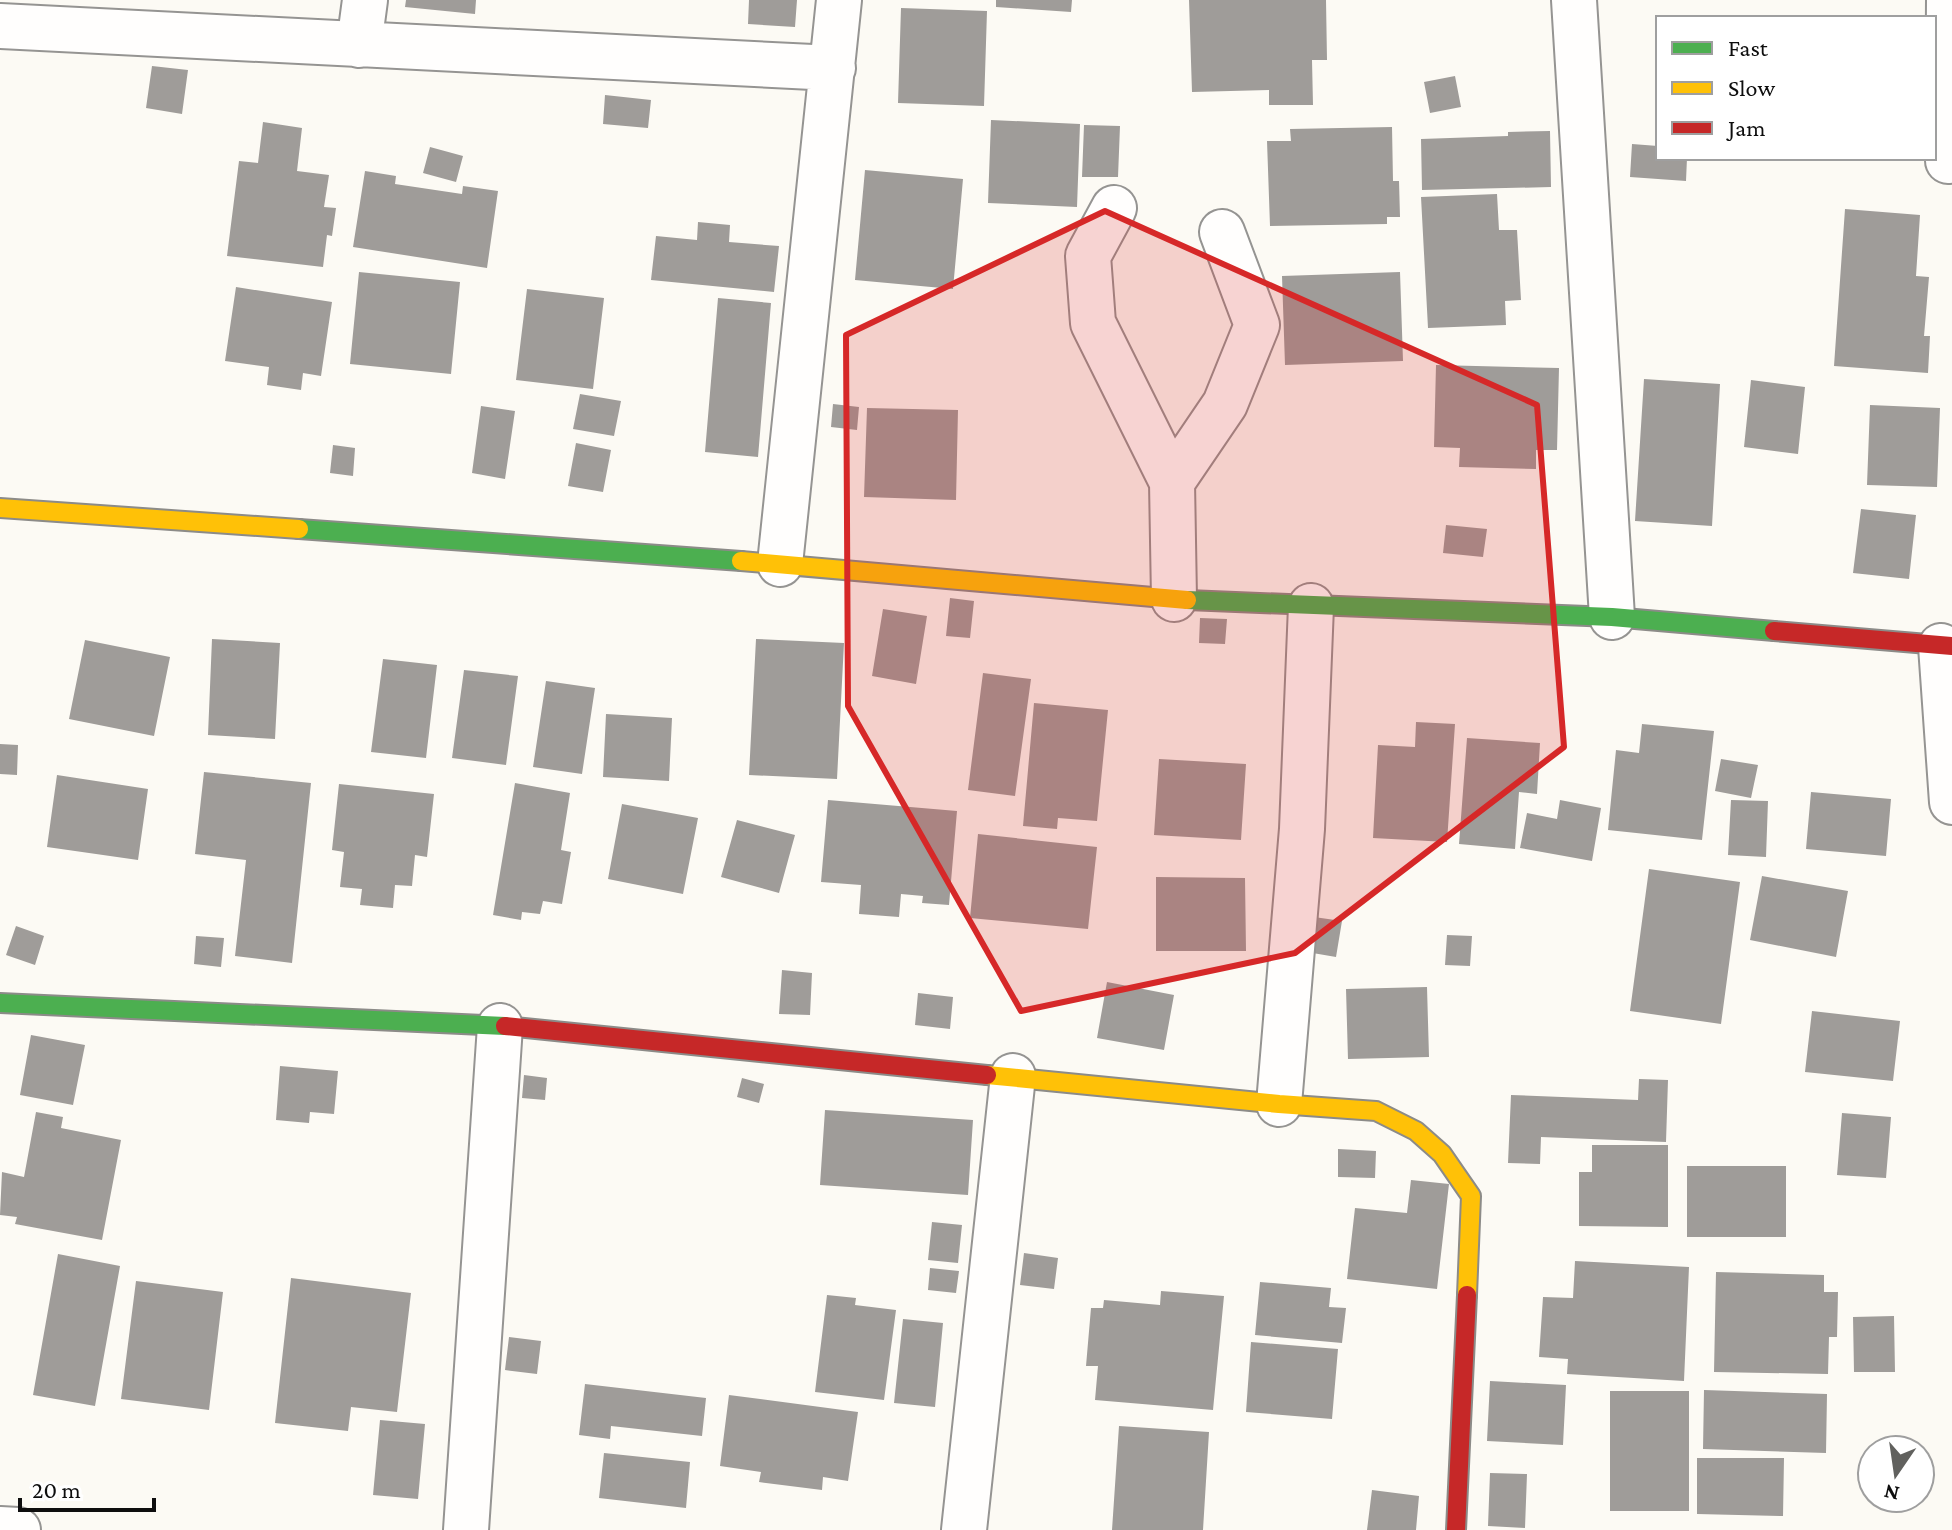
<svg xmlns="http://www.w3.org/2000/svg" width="1952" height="1530" font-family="'Crimson Pro',serif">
	<rect width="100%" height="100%" fill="#fcfaf4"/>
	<path fill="#9f9c99" d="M406 0H476L475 14 405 7Z
		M749 0H797L795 27 748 24Z
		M996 0H1072L1071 12 996 7Z
		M1189 0H1326L1327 60H1312L1313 105H1269V90L1192 92Z
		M901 8 987 11 984 106 898 103Z
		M152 66 188 70 182 114 146 108Z
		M1455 76 1461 107 1430 113 1424 82Z
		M605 95 651 100 648 128 603 124Z
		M991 120 1080 124 1077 207 988 203Z
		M263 122 302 128 297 171 329 175 324 207 336 208 332 236 327 235 323 267 227 256 239 161 258 163Z
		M1084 125 1120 126 1118 177H1082Z
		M1392 127 1393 181H1399L1400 217H1387V224L1270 226 1267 141H1291L1290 129Z
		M1550 131 1551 187 1422 190 1421 139 1508 136V132Z
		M1632 144 1658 146V158H1687L1686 181 1630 177Z
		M430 147 463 156 456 182 423 173Z
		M865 170 963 179 953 289 855 280Z
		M365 171 396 176 395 184 462 194 463 186 498 191 487 268 353 247Z
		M1497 194 1499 230H1517L1521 300 1505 301 1506 325 1428 328 1421 197Z
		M1845 209 1920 215 1916 276 1929 277 1924 336H1930L1928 373 1834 366Z
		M698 222 730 225 729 242 779 246 774 292 651 280 656 236 697 240Z
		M359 272 460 282 451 374 350 364Z
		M1400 272 1403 361 1285 365 1282 276Z
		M236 287 332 302 321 376 303 373 301 390 267 385 269 367 225 361Z
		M527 289 604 298 593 389 516 380Z
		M718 298 771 303 758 457 705 452Z
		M1436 365 1559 368 1557 450H1536V469L1459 467 1460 448 1434 447Z
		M1644 379 1720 384 1712 526 1635 521Z
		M1751 380 1805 387 1798 454 1744 447Z
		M580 394 621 401 614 436 573 429Z
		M833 404 859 407 857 430 831 427Z
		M1870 405 1940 408 1937 487 1867 485Z
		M481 406 515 411 505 479 472 473Z
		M867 408 958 410 956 500 864 497Z
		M576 443 611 450 603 492 568 486Z
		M333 445 355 448 353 476 330 473Z
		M1861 509 1916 515 1909 579 1853 573Z
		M1446 525 1487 529 1483 557 1443 553Z
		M950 598 974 601 970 638 946 636Z
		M883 609 927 616 916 684 872 676Z
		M1200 618 1227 619 1225 644 1199 643Z
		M212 639 280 643 275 739 208 735Z
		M756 639 844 643 837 779 749 775Z
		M85 640 170 657 154 736 69 719Z
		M383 659 437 665 426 758 371 752Z
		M464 670 518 676 506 765 452 758Z
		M983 673 1031 679 1015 796 968 790Z
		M546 681 595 688 582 774 533 767Z
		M1034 703 1108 710 1097 821 1058 818 1057 829 1023 826Z
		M606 714 672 718 669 781 603 777Z
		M1416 722 1455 724 1447 842 1373 838 1378 745 1415 747Z
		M1642 724 1714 731 1702 840 1608 830 1616 750 1639 753Z
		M1467 738 1540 743 1537 794 1519 792 1515 849 1459 844Z
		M0 744 18 745 17 775 0 774Z
		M1159 759 1246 764 1241 840 1154 835Z
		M1721 759 1758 765 1751 798 1715 791Z
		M204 772 311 783 292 963 235 956 246 860 195 854Z
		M57 775 148 789 138 860 47 847Z
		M515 783 570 793 561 850 571 852 562 904 543 901 540 914 522 912 521 920 493 915Z
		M339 784 434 794 427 857 415 855 412 886 395 885 393 908 360 905 362 889 340 887 344 852 332 850Z
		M1811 792 1891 799 1886 856 1806 849Z
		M828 800 957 811 949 905 922 903 923 896 901 894 899 917 859 914 861 885 821 882Z
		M1560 800 1601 808 1592 861 1520 848 1527 813 1557 819Z
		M1731 800 1768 801 1766 857 1728 855Z
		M622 804 698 818 683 894 608 879Z
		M737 820 795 835 779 893 721 877Z
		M978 834 1097 847 1088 929 970 918Z
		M1649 869 1740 882 1721 1024 1630 1011Z
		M1762 876 1848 891 1836 957 1750 940Z
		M1156 877 1245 878 1246 951H1156Z
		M1307 916 1342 921 1336 957 1301 951Z
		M16 926 44 936 35 965 6 955Z
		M1447 935 1472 936 1470 966 1445 965Z
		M196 936 224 938 221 967 194 964Z
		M782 970 812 973 810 1015 779 1014Z
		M1107 982 1174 995 1164 1050 1097 1038Z
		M1427 987 1429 1057 1348 1059 1346 989Z
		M918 993 953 997 950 1029 915 1025Z
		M1812 1011 1900 1021 1893 1081 1805 1072Z
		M31 1035 85 1045 73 1105 20 1095Z
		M280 1066 338 1071 334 1114 310 1112 309 1123 276 1120Z
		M524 1075 547 1078 545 1100 522 1098Z
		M742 1078 764 1084 759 1103 737 1097Z
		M1639 1079 1668 1080 1666 1142 1541 1137 1540 1164 1508 1163 1511 1095 1638 1100Z
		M825 1110 973 1120 968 1195 820 1185Z
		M36 1112 63 1117 61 1128 121 1140 102 1240 15 1224 17 1217 0 1215 2 1172 24 1177Z
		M1842 1113 1891 1117 1886 1178 1837 1175Z
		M1592 1145H1668V1227L1579 1226V1172H1592Z
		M1338 1149 1376 1151 1375 1178 1338 1177Z
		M1687 1166H1786V1237H1687Z
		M1411 1180 1449 1184 1437 1289 1347 1279 1355 1208 1407 1213Z
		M932 1222 962 1225 958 1263 928 1260Z
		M1024 1253 1058 1258 1054 1289 1020 1285Z
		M58 1254 120 1266 95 1406 33 1395Z
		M1575 1261 1689 1267 1684 1381 1567 1374 1568 1359 1539 1357 1543 1297 1573 1298Z
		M930 1268 959 1271 956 1293 928 1290Z
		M1716 1272 1824 1275V1292H1838L1837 1337H1829L1828 1374 1714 1372Z
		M291 1278 411 1293 397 1412 351 1407 348 1431 275 1423Z
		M136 1281 223 1292 209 1410 121 1399Z
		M1260 1282 1331 1288 1329 1307 1346 1308 1342 1343 1255 1335Z
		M1161 1291 1224 1296 1213 1410 1095 1400 1098 1366H1086L1091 1308H1103L1104 1300 1160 1305Z
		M827 1295 856 1298 855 1305 896 1310 884 1400 815 1392Z
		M1894 1316 1895 1372H1854L1853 1317Z
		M903 1319 943 1323 935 1407 894 1403Z
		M509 1337 541 1341 537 1374 505 1370Z
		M1251 1342 1338 1349 1332 1419 1246 1412Z
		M1490 1381 1566 1385 1563 1445 1487 1441Z
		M585 1384 706 1398 702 1436 611 1426 610 1439 579 1435Z
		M1704 1390 1827 1394 1826 1453 1703 1449Z
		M1610 1391H1689V1511H1610Z
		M729 1395 858 1412 848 1481 823 1477 822 1490 759 1482 761 1472 720 1466Z
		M380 1420 425 1424 418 1499 373 1495Z
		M1119 1426 1209 1432 1203 1530H1112Z
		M604 1453 690 1462 686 1508 599 1498Z
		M1697 1458H1784L1783 1516 1697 1514Z
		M1490 1473 1527 1474 1525 1528 1488 1526Z
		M1372 1490 1419 1496 1416 1530H1367Z"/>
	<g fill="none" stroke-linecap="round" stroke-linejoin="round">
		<g stroke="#959492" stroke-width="48">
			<path id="street" d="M1574 0 1612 617
				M0 26 833 68
				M359 45 365 0
				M1948 161 1949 0
				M1114 208 1088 256 1093 323 1172 482
				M780 564 839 0
				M1174 599 1172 482 1225 404 1257 325 1222 232
				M1941 646 1952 802
				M1279 1104 1302 829 1311 606
				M0 1529 18 1530
				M466 1530 500 1026
				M964 1530 1013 1076"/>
		</g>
		<g stroke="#8c8b88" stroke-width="22">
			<path id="fast" d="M299 529 741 561
				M1187 600 1612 617 1774 631
				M0 1003 505 1026"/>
		</g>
		<g stroke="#8c8b88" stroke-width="22">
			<path id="slow" d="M0 508 299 529
				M741 561 1187 600
				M987 1075 1279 1104 1376 1111 1416 1131 1442 1154 1471 1196 1467 1295"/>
		</g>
		<g stroke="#8c8b88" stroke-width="22">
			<path id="jam" d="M1774 631 1952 646
				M505 1026 987 1075
				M1456 1530 1467 1295"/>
		</g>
		<use href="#street" stroke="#fffefd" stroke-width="44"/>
		<use href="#fast" stroke="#4caf50" stroke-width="18"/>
		<use href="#slow" stroke="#ffc107" stroke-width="18"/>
		<use href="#jam" stroke="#c62828" stroke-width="18"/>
	</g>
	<path fill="#d62828" fill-opacity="0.2" stroke="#d62828" stroke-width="6" stroke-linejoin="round" d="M1105 211 1537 405 1564 747 1295 953 1021 1011 848 706 846 335Z"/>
	<rect x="1656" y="16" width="280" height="144" fill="#ffffff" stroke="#9f9f9f" stroke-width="2"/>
	<rect x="1672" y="42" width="40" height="12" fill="#4caf50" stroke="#9f9f9f" stroke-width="2"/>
	<text x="1728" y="56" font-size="24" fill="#0e0e0e">Fast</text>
	<rect x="1672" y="82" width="40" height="12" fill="#ffc107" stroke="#9f9f9f" stroke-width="2"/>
	<text x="1728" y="96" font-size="24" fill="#0e0e0e">Slow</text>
	<rect x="1672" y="122" width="40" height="12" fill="#c62828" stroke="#9f9f9f" stroke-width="2"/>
	<text x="1728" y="136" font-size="24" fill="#0e0e0e">Jam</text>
	<g transform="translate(1896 1474) rotate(193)"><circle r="38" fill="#ffffff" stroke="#9f9f9f" stroke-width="2"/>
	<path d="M0-6L14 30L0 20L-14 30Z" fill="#61615e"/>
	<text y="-12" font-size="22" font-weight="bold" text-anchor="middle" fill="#0e0e0e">N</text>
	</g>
	<path d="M20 1498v12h134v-12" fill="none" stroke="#0e0e0e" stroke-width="4"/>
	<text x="32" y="1498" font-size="24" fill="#0e0e0e" stroke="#ffffff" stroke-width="6" paint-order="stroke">20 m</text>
</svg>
